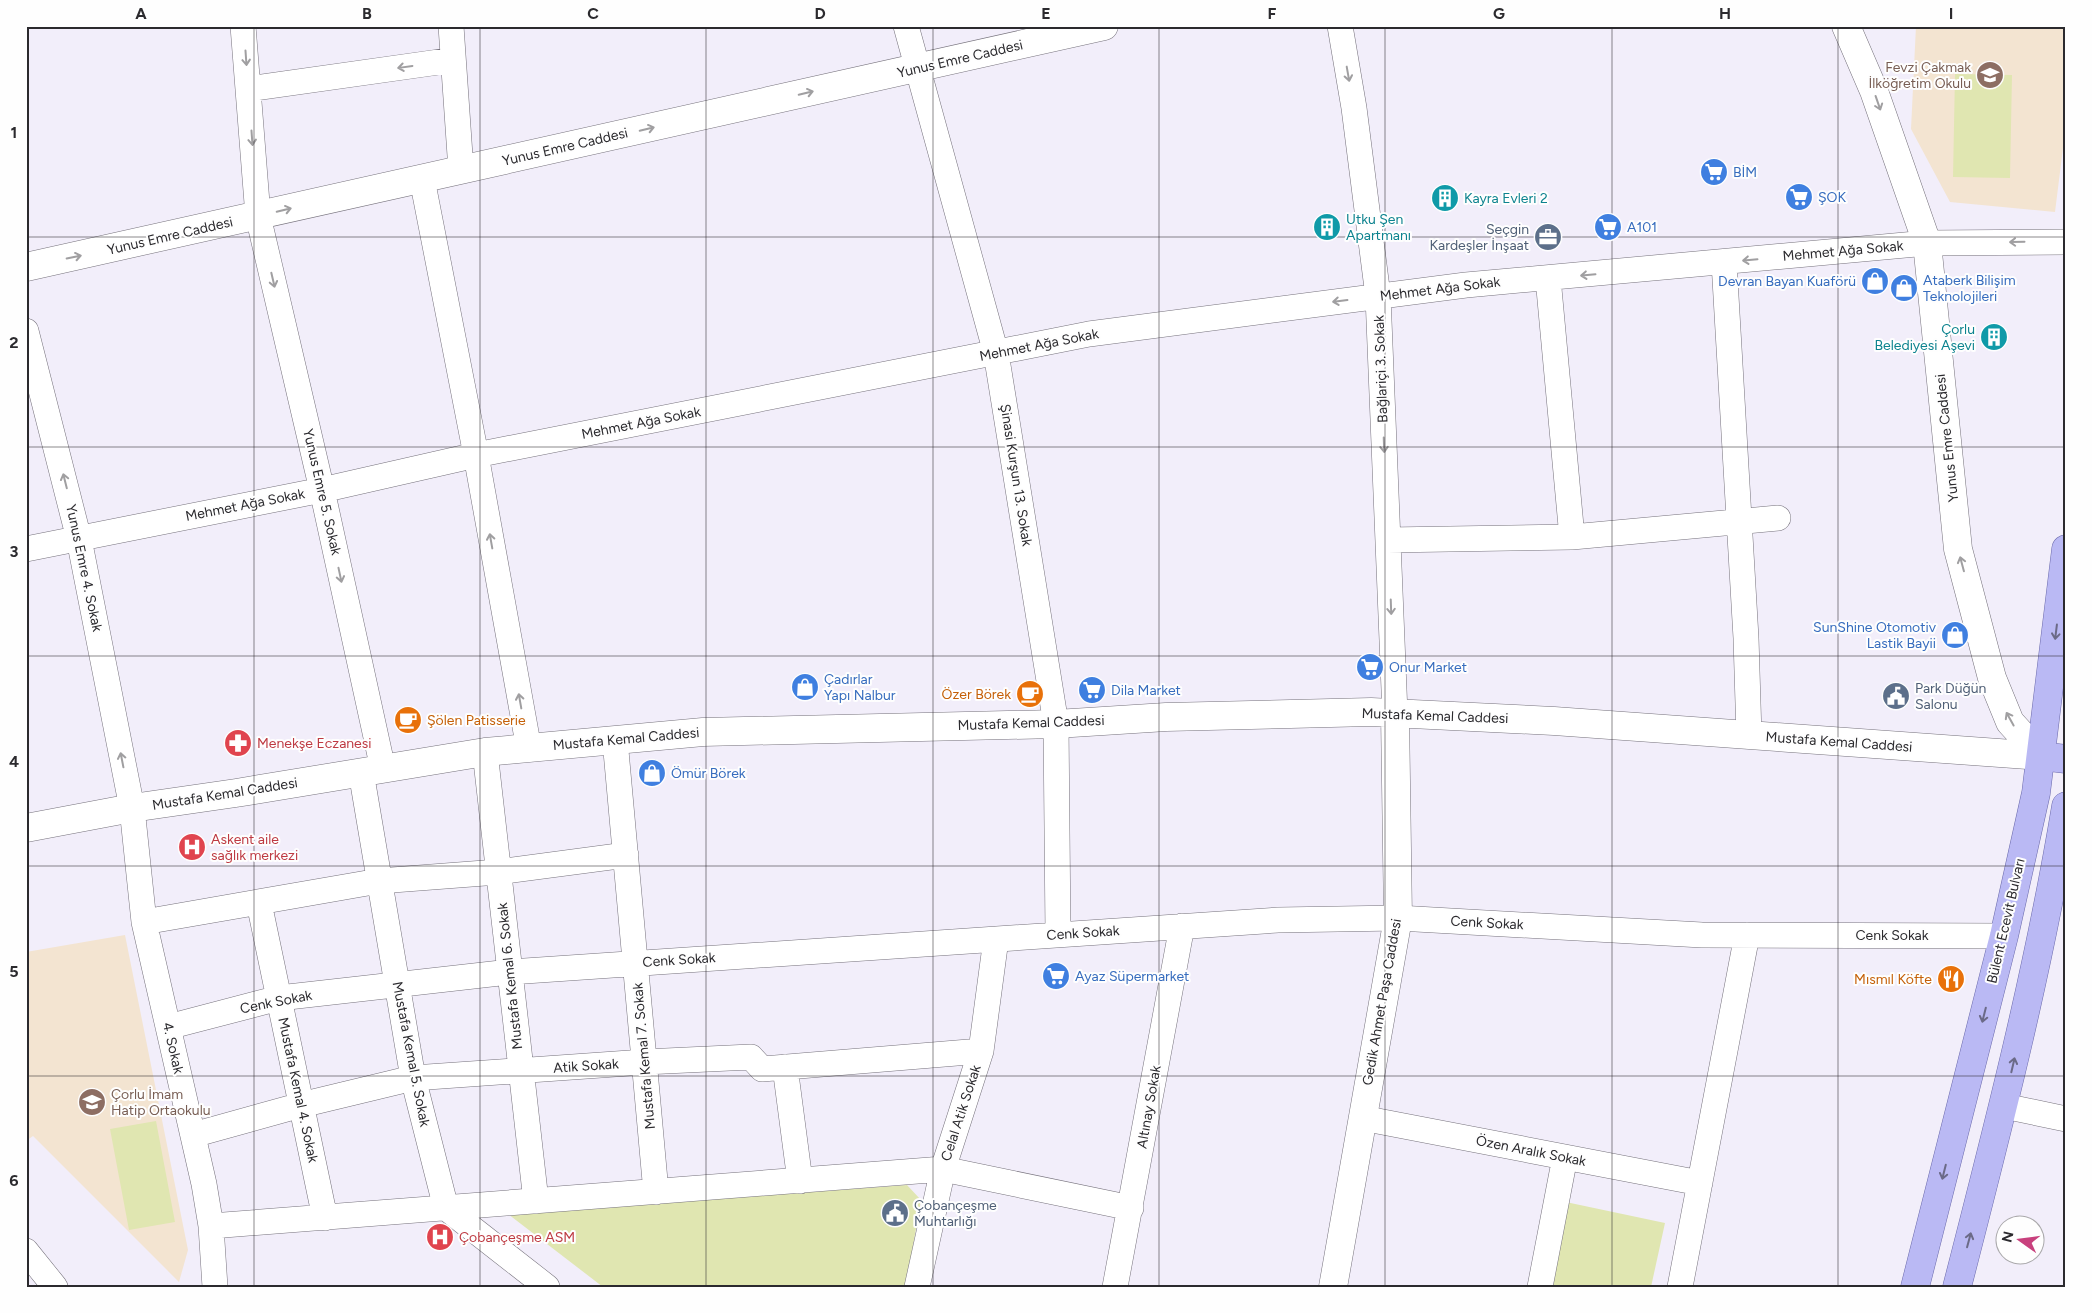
<svg xmlns="http://www.w3.org/2000/svg" width="2092" height="1313" font-family="Figtree,sans-serif">
	<rect width="100%" height="100%" fill="#f2eefa"/>
	<path fill="#f3e4d1" d="M1916 26H2066V124L2055 212 1950 202 1911 129Z
		M125 935 188 1250 179 1282 33 1136 26 1141V952Z"/>
	<path fill="#e0e6b1" d="M1955 74 2012 75 2010 178 1953 177Z
		M156 1121 175 1222 129 1230 110 1129Z
		M907 1185 921 1200 906 1287H603L508 1214Z
		M1561 1201 1665 1223 1651 1287H1544Z"/>
	<g fill="none" stroke-linecap="round" stroke-linejoin="round">
		<g stroke="#76727c" stroke-width="26">
			<path id="minor" d="M243 26 258 216 322 490 383 769
				M451 26 461 170
				M906 26 996 353 1056 724 1058 934
				M1340 26 1354 108 1378 296 1395 714
				M248 89 453 60
				M422 179 476 455 529 749
				M1724 262 1746 638 1749 736
				M1548 278 1572 537
				M26 331 79 539 132 808 144 922 204 1184 211 1226 215 1287
				M1388 540 1572 537 1778 518
				M26 549 322 490 476 455 1089 334 1466 285 1927 243 2066 242
				M615 740 656 1192
				M485 752 536 1201
				M361 772 413 1078 446 1208 547 1287
				M259 903 325 1218
				M144 922 379 881 498 872 626 855
				M168 1027 279 998 510 972 1278 920 1398 918 1702 935 2004 936
				M785 1067 800 1181
				M2004 1106 2066 1119
				M1362 1118 1700 1183
				M193 1135 301 1105 413 1078 644 1062 751 1057 762 1069 981 1051
				M211 1226 943 1169 1131 1208
				M26 1251 55 1287
				M917 1287 943 1169 981 1051 996 939
				M1115 1287 1182 926
				M1540 1287 1565 1157
				M1680 1287 1747 935"/>
		</g>
		<g stroke="#76727c" stroke-width="29">
			<path id="tertiary" d="M1846 26 1874 91 1927 243 1958 549 1992 678 2010 722 2041 756
				M26 267 1104 26
				M26 828 132 808 236 793 485 752 703 732 1056 724 1166 717 1371 712 1554 721 2041 756
				M1333 1287 1398 918 1395 714"/>
		</g>
		<g stroke="#6a69aa" stroke-width="29">
			<path id="primary" d="M2041 756 2066 759
				M1915 1287 2004 936 2036 793 2066 549
				M1957 1287C1998 1128 2039 969 2066 806"/>
		</g>
		<use href="#minor" stroke="#fff" stroke-width="25"/>
		<use href="#tertiary" stroke="#fff" stroke-width="28"/>
		<use href="#primary" stroke="#bab9f4" stroke-width="28"/>
	</g>
	<defs><path id="oneway-shaft" d="M-6 0H5M1.5-3L5.5 0L1.5 3" fill="none" stroke-width="1.6" stroke-linecap="round" stroke-linejoin="round" transform="scale(1.25)"/></defs>
	<g stroke="#a09fa1">
		<use href="#oneway-shaft" transform="translate(246 58) rotate(86)"/>
		<use href="#oneway-shaft" transform="translate(405 67) rotate(172)"/>
		<use href="#oneway-shaft" transform="translate(1348 74) rotate(80)"/>
		<use href="#oneway-shaft" transform="translate(806 93) rotate(-13)"/>
		<use href="#oneway-shaft" transform="translate(1878 103) rotate(71)"/>
		<use href="#oneway-shaft" transform="translate(647 129) rotate(-13)"/>
		<use href="#oneway-shaft" transform="translate(252 138) rotate(86)"/>
		<use href="#oneway-shaft" transform="translate(284 210) rotate(-13)"/>
		<use href="#oneway-shaft" transform="translate(2017 242) rotate(179)"/>
		<use href="#oneway-shaft" transform="translate(74 257) rotate(-12)"/>
		<use href="#oneway-shaft" transform="translate(1750 260) rotate(175)"/>
		<use href="#oneway-shaft" transform="translate(1588 275) rotate(175)"/>
		<use href="#oneway-shaft" transform="translate(273 280) rotate(77)"/>
		<use href="#oneway-shaft" transform="translate(1340 301) rotate(173)"/>
		<use href="#oneway-shaft" transform="translate(1384 445) rotate(88)"/>
		<use href="#oneway-shaft" transform="translate(65 481) rotate(-104)"/>
		<use href="#oneway-shaft" transform="translate(491 541) rotate(-100)"/>
		<use href="#oneway-shaft" transform="translate(1962 564) rotate(-105)"/>
		<use href="#oneway-shaft" transform="translate(340 575) rotate(78)"/>
		<use href="#oneway-shaft" transform="translate(1391 607) rotate(88)"/>
		<use href="#oneway-shaft" transform="translate(520 701) rotate(-100)"/>
		<use href="#oneway-shaft" transform="translate(2010 719) rotate(-119)"/>
		<use href="#oneway-shaft" transform="translate(122 760) rotate(-101)"/>
	</g>
	<g stroke="#6b6a87">
		<use href="#oneway-shaft" transform="translate(2056 632) rotate(97)"/>
		<use href="#oneway-shaft" transform="translate(1984 1015) rotate(104)"/>
		<use href="#oneway-shaft" transform="translate(2013 1065) rotate(-77)"/>
		<use href="#oneway-shaft" transform="translate(1944 1172) rotate(104)"/>
		<use href="#oneway-shaft" transform="translate(1969 1240) rotate(-75)"/>
	</g>
	<path fill="none" stroke="#2b2a2e" stroke-width="1" stroke-opacity="0.55" d="M254 26V1287M480 26V1287M706 26V1287M933 26V1287M1159 26V1287M1385 26V1287M1612 26V1287M1838 26V1287M26 237H2066M26 447H2066M26 656H2066M26 866H2066M26 1076H2066"/>
	<defs>
		<g id="school-disc" transform="scale(1.4375)"><circle r="9.5" fill="#8d6e63" stroke="#fefefe"/><path d="M0-5L7-2L0 1L-7-2ZM-4 1L0 2.5L4 1V4Q0 6-4 4Z" fill="#fff"/></g>
		<g id="supermarket-disc" transform="scale(1.4375)"><circle r="9.5" fill="#3f7fe0" stroke="#fefefe"/><path d="M-6-5.5h2.5l.6 2H6L4.5 2H-2.5L-4.4-4H-6ZM-1.5 3.2a1.3 1.3 0 1 0 .1 0ZM3 3.2a1.3 1.3 0 1 0 .1 0Z" fill="#fff"/></g>
		<g id="building-disc" transform="scale(1.4375)"><circle r="9.5" fill="#0f9aa8" stroke="#fefefe"/><path d="M-4-6H4V6H1V3H-1V6H-4ZM-2.5-4.3h1.7v1.8h-1.7ZM.8-4.3h1.7v1.8H.8ZM-2.5-1h1.7V.8h-1.7ZM.8-1h1.7V.8H.8Z" fill="#fff"/></g>
		<g id="office-disc" transform="scale(1.4375)"><circle r="9.5" fill="#5c6f8a" stroke="#fefefe"/><path d="M-6-3h4V-5.5h4V-3h4V5H-6ZM-1-4.5V-3h2v-1.5ZM-6 0V1H6V0Z" fill="#fff"/></g>
		<g id="shop-disc" transform="scale(1.4375)"><circle r="9.5" fill="#3f7fe0" stroke="#fefefe"/><path d="M-5-2.5h2.3a2.7 3.5 0 0 1 5.4 0H5L5.5 6h-11ZM-1.5-2.5h3a1.5 2.3 0 0 0-3 0Z" fill="#fff"/></g>
		<g id="cafe-disc" transform="scale(1.4375)"><circle r="9.5" fill="#e8710a" stroke="#fefefe"/><path d="M-5.5-4.5H6V0H3Q3 3.5 0 3.5H-2.5Q-5.5 3.5-5.5 0ZM3-3.2v2h1.7v-2ZM-6 4.5H4V6H-6Z" fill="#fff"/></g>
		<g id="civic-disc" transform="scale(1.4375)"><circle r="9.5" fill="#5c6f8a" stroke="#fefefe"/><path d="M-.6-6.5H3V-4.5H.6V-3L4-1V1h2V6H-6V1h2V-1L-.6-3ZM-1.2 2.5V6h2.4V2.5Z" fill="#fff"/></g>
		<g id="pharmacy-disc" transform="scale(1.4375)"><circle r="9.5" fill="#e0444e" stroke="#fefefe"/><path d="M-2-6h4v4h4v4h-4v4h-4v-4h-4v-4h4Z" fill="#fff"/></g>
		<g id="hospital-disc" transform="scale(1.4375)"><circle r="9.5" fill="#e0444e" stroke="#fefefe"/><path d="M-5-5h3v3.5h4V-5h3V5h-3V1.5h-4V5h-3Z" fill="#fff"/></g>
		<g id="restaurant-disc" transform="scale(1.4375)"><circle r="9.5" fill="#e8710a" stroke="#fefefe"/><path d="M-5-6h1v4h1v-4h1v4h1v-4h1v5L-1.5 .5V6h-2V.5L-5-1ZM5-6V6H3V1.5H1.5Q1.5-4 5-6Z" fill="#fff"/></g>
	</defs>
	<g fill-rule="evenodd">
		<use href="#school-disc" x="1990" y="75"/>
		<use href="#supermarket-disc" x="1714" y="172"/>
		<use href="#supermarket-disc" x="1799" y="197"/>
		<use href="#building-disc" x="1445" y="198"/>
		<use href="#building-disc" x="1327" y="227"/>
		<use href="#supermarket-disc" x="1608" y="227"/>
		<use href="#office-disc" x="1548" y="237"/>
		<use href="#shop-disc" x="1875" y="281"/>
		<use href="#shop-disc" x="1904" y="288"/>
		<use href="#building-disc" x="1994" y="337"/>
		<use href="#shop-disc" x="1955" y="635"/>
		<use href="#supermarket-disc" x="1370" y="667"/>
		<use href="#shop-disc" x="805" y="687"/>
		<use href="#supermarket-disc" x="1092" y="690"/>
		<use href="#cafe-disc" x="1030" y="694"/>
		<use href="#civic-disc" x="1896" y="696"/>
		<use href="#cafe-disc" x="408" y="720"/>
		<use href="#pharmacy-disc" x="238" y="743"/>
		<use href="#shop-disc" x="652" y="773"/>
		<use href="#hospital-disc" x="192" y="847"/>
		<use href="#supermarket-disc" x="1056" y="976"/>
		<use href="#restaurant-disc" x="1951" y="979"/>
		<use href="#school-disc" x="92" y="1102"/>
		<use href="#civic-disc" x="895" y="1213"/>
		<use href="#hospital-disc" x="440" y="1237"/>
	</g>
	<g text-anchor="middle" dominant-baseline="central" stroke-width="4" stroke-linejoin="round" paint-order="stroke">
		<g font-size="14" fill="#2b2a2e" stroke="#fefefe">
			<text transform="translate(960 59) rotate(-13)">Yunus Emre Caddesi</text>
			<text transform="translate(565 147) rotate(-13)">Yunus Emre Caddesi</text>
			<text transform="translate(170 236) rotate(-13)">Yunus Emre Caddesi</text>
			<text transform="translate(1843 251) rotate(-5)">Mehmet Ağa Sokak</text>
			<text transform="translate(1440 289) rotate(-7)">Mehmet Ağa Sokak</text>
			<text transform="translate(1039 345) rotate(-11)">Mehmet Ağa Sokak</text>
			<text transform="translate(1381 369) rotate(-92)">Bağlariçi 3. Sokak</text>
			<text transform="translate(641 423) rotate(-11)">Mehmet Ağa Sokak</text>
			<text transform="translate(1947 438) rotate(-96)">Yunus Emre Caddesi</text>
			<text transform="translate(1016 475) rotate(81)">Şinasi Kurşun 13. Sokak</text>
			<text transform="translate(322 492) rotate(77)">Yunus Emre 5. Sokak</text>
			<text transform="translate(245 505) rotate(-11)">Mehmet Ağa Sokak</text>
			<text transform="translate(84 568) rotate(78)">Yunus Emre 4. Sokak</text>
			<text transform="translate(1435 716) rotate(2)">Mustafa Kemal Caddesi</text>
			<text transform="translate(1031 723) rotate(-2)">Mustafa Kemal Caddesi</text>
			<text transform="translate(626 739) rotate(-5)">Mustafa Kemal Caddesi</text>
			<text transform="translate(1839 742) rotate(4)">Mustafa Kemal Caddesi</text>
			<text transform="translate(225 794) rotate(-9)">Mustafa Kemal Caddesi</text>
			<text transform="translate(2006 921) rotate(-77)">Bülent Ecevit Bulvarı</text>
			<text transform="translate(1487 923) rotate(3)">Cenk Sokak</text>
			<text transform="translate(1083 933) rotate(-4)">Cenk Sokak</text>
			<text x="1892" y="935">Cenk Sokak</text>
			<text transform="translate(679 960) rotate(-4)">Cenk Sokak</text>
			<text transform="translate(510 976) rotate(-96)">Mustafa Kemal 6. Sokak</text>
			<text transform="translate(276 1002) rotate(-11)">Cenk Sokak</text>
			<text transform="translate(1382 1002) rotate(-80)">Gedik Ahmet Paşa Caddesi</text>
			<text transform="translate(173 1048) rotate(77)">4. Sokak</text>
			<text transform="translate(411 1054) rotate(79)">Mustafa Kemal 5. Sokak</text>
			<text transform="translate(644 1056) rotate(-95)">Mustafa Kemal 7. Sokak</text>
			<text transform="translate(586 1066) rotate(-4)">Atik Sokak</text>
			<text transform="translate(298 1090) rotate(78)">Mustafa Kemal 4. Sokak</text>
			<text transform="translate(1149 1107) rotate(-80)">Altınay Sokak</text>
			<text transform="translate(961 1113) rotate(-72)">Celal Atik Sokak</text>
			<text transform="translate(1531 1151) rotate(11)">Özen Aralık Sokak</text>
		</g>
		<g font-size="14" fill="#785e54" stroke="#fefefe" text-anchor="end">
			<text x="1971" y="67">Fevzi Çakmak<tspan x="1971" dy="16">İlköğretim Okulu</tspan></text>
			<text x="111" y="1094" text-anchor="start">Çorlu İmam<tspan x="111" dy="16">Hatip Ortaokulu</tspan></text>
		</g>
		<g font-size="14" fill="#366cbe" stroke="#fefefe" text-anchor="start">
			<text x="1733" y="172">BİM</text>
			<text x="1818" y="197">ŞOK</text>
			<text x="1627" y="227">A101</text>
			<text x="1923" y="280">Ataberk Bilişim<tspan x="1923" dy="16">Teknolojileri</tspan></text>
			<text x="1856" y="281" text-anchor="end">Devran Bayan Kuaförü</text>
			<text x="1936" y="627" text-anchor="end">SunShine Otomotiv<tspan x="1936" dy="16">Lastik Bayii</tspan></text>
			<text x="1389" y="667">Onur Market</text>
			<text x="824" y="679">Çadırlar<tspan x="824" dy="16">Yapı Nalbur</tspan></text>
			<text x="1111" y="690">Dila Market</text>
			<text x="671" y="773">Ömür Börek</text>
			<text x="1075" y="976">Ayaz Süpermarket</text>
		</g>
		<g font-size="14" fill="#0d838f" stroke="#fefefe" text-anchor="start">
			<text x="1464" y="198">Kayra Evleri 2</text>
			<text x="1346" y="219">Utku Şen<tspan x="1346" dy="16">Apartmanı</tspan></text>
			<text x="1975" y="329" text-anchor="end">Çorlu<tspan x="1975" dy="16">Belediyesi Aşevi</tspan></text>
		</g>
		<g font-size="14" fill="#4e5e75" stroke="#fefefe" text-anchor="start">
			<text x="1529" y="229" text-anchor="end">Seçgin<tspan x="1529" dy="16">Kardeşler İnşaat</tspan></text>
			<text x="1915" y="688">Park Düğün<tspan x="1915" dy="16">Salonu</tspan></text>
			<text x="914" y="1205">Çobançeşme<tspan x="914" dy="16">Muhtarlığı</tspan></text>
		</g>
		<g font-size="14" fill="#c56008" stroke="#fefefe" text-anchor="end">
			<text x="1011" y="694">Özer Börek</text>
			<text x="427" y="720" text-anchor="start">Şölen Patisserie</text>
			<text x="1932" y="979">Mısmıl Köfte</text>
		</g>
		<g font-size="14" fill="#be3a42" stroke="#fefefe" text-anchor="start">
			<text x="257" y="743">Menekşe Eczanesi</text>
			<text x="211" y="839">Askent aile<tspan x="211" dy="16">sağlık merkezi</tspan></text>
			<text x="459" y="1237">Çobançeşme ASM</text>
		</g>
	</g>
	<rect width="2092" height="1313" fill="none" stroke="#fefefe" stroke-width="55"/>
	<g transform="translate(2020 1240) rotate(284)"><circle r="24" fill="#fefefe" stroke="#aaa9ab"/>
	<path d="M0-4L9 19L0 12L-9 19Z" fill="#c8407d"/>
	<text y="-8" font-size="14" font-weight="bold" text-anchor="middle" fill="#2b2a2e">N</text>
	</g>
	<rect x="28" y="28" width="2036" height="1258" fill="none" stroke="#2b2a2e" stroke-width="2"/>
	<g font-size="16" text-anchor="middle" font-weight="bold" fill="#2b2a2e">
		<text x="141" y="19">A</text>
		<text x="367" y="19">B</text>
		<text x="593" y="19">C</text>
		<text x="820" y="19">D</text>
		<text x="1046" y="19">E</text>
		<text x="1272" y="19">F</text>
		<text x="1499" y="19">G</text>
		<text x="1725" y="19">H</text>
		<text x="1951" y="19">I</text>
		<text x="14" y="138">1</text>
		<text x="14" y="348">2</text>
		<text x="14" y="557">3</text>
		<text x="14" y="767">4</text>
		<text x="14" y="977">5</text>
		<text x="14" y="1186">6</text>
	</g>
</svg>
